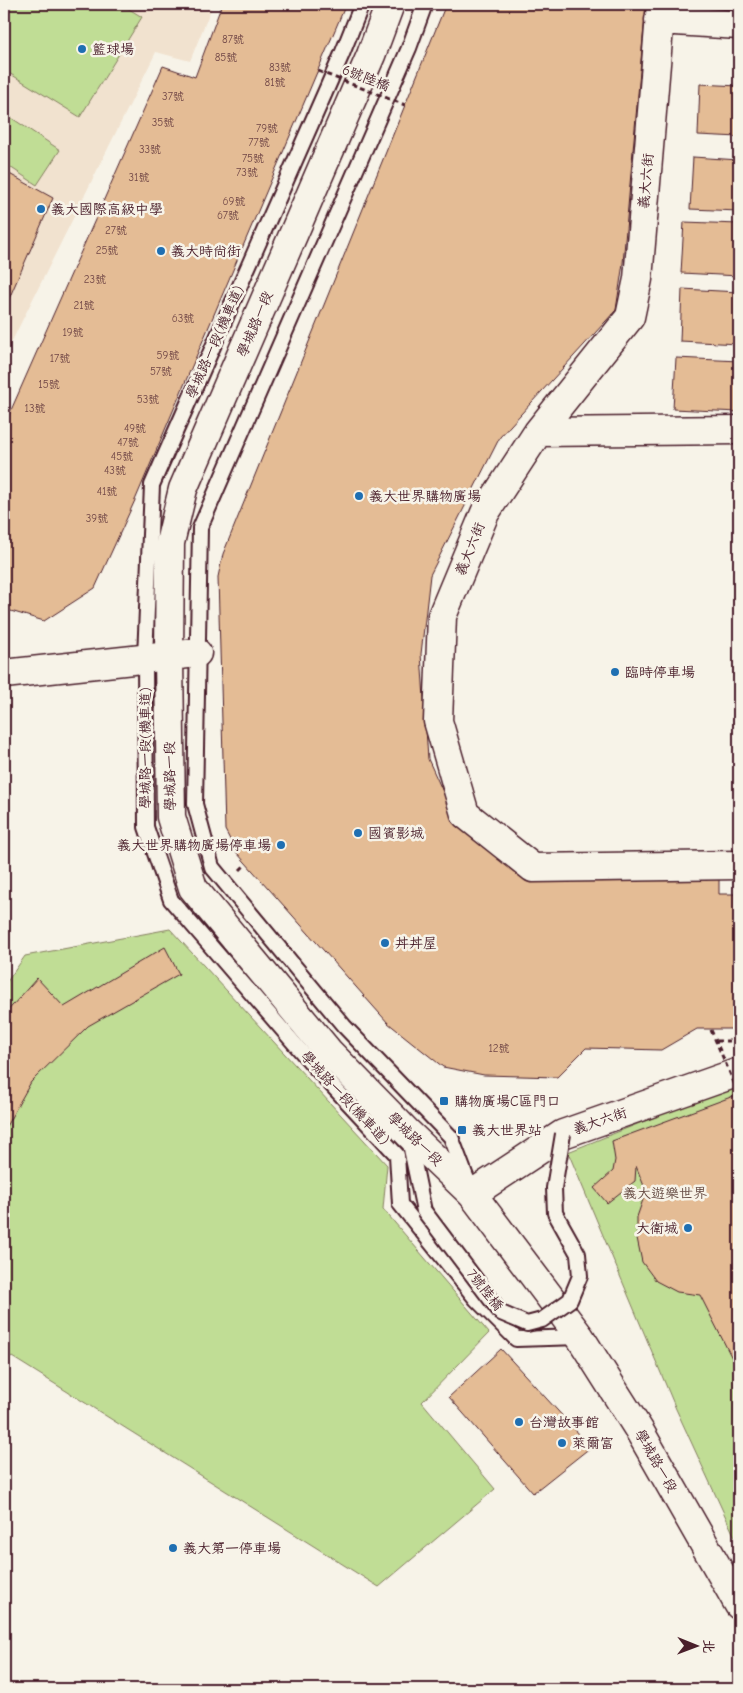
<svg xmlns="http://www.w3.org/2000/svg" width="743" height="1693" font-family="'Comic Neue','LXGW WenKai TC',sans-serif">
	<rect width="100%" height="100%" fill="#f7f3e8"/>
	<filter id="ink" filterUnits="userSpaceOnUse"><feTurbulence type="fractalNoise" baseFrequency=".02" numOctaves="2"/><feDisplacementMap in="SourceGraphic" scale="10" xChannelSelector="R" yChannelSelector="G"/><feConvolveMatrix kernelMatrix="1 2 1 2 8 2 1 2 1" color-interpolation-filters="sRGB"/></filter>
	<g filter="url(#ink)">
		<path fill="#f1e2cf" d="M4 4H213L190 61 156 52 4 357Z"/>
		<path fill="#c0dd95" stroke="#857e60" d="M4 4H121L142 17 80 117 4 70Z
			M4 113 60 150 37 185 4 163Z
			M170 929 387 1165 383 1209 489 1333 422 1402 495 1489 379 1587 4 1352V986L25 956Z
			M739 1083V1546L676 1409 568 1152Z"/>
		<path fill="#e4bc95" stroke="#4a1f2b" d="M222 4H346L136 498 95 588 44 621 4 609V426L163 66 195 77Z
			M446 4H646L623 263 616 310 500 437 430 575 421 654 428 759 459 827 509 862 719 871V894H739V1029H697L661 1050 586 1048 557 1077 484 1075 443 1067 388 1023 237 853 225 830 218 577 223 554Z
			M700 84 739 86V137L698 135Z
			M693 157 739 160V211L690 209Z
			M4 171 53 198 4 310Z
			M684 222 739 224V276L681 273Z
			M682 289 739 292V344L680 341Z
			M676 358 739 361V412L673 409Z
			M165 947 179 974 88 1026 31 1082 4 1130V1015L37 978 64 1007Z
			M739 1094V1372L700 1295 677 1292 656 1281 642 1262 637 1238V1217L646 1191 636 1166 635 1181 607 1203 594 1188 613 1171 615 1160 612 1141Z
			M501 1349 591 1447 533 1493 449 1397Z"/>
		<g fill="none" stroke-linecap="round" stroke-linejoin="round">
			<g stroke="#4a1f2b" stroke-width="18">
				<path id="service" d="M362 4 342 54 152 485 145 658 146 827 171 900 313 1065 397 1155 400 1204 476 1299 516 1339 580 1337
					M425 4 409 48 200 528 195 804 212 867 344 1026 451 1137 468 1182
					M409 1139 424 1211"/>
			</g>
			<g stroke="#4a1f2b" stroke-width="31">
				<path id="minor" d="M661 4 638 279 630 317 538 432 485 513 442 616 438 721 465 814 533 868 739 865
					M659 20 739 25
					M538 432 739 430
					M4 674 197 653
					M472 1194 563 1134 739 1072"/>
			</g>
			<g stroke="#4a1f2b" stroke-width="31">
				<path id="secondary" d="M390 4 371 55 183 489 170 543 169 656 171 817 193 888 328 1051 408 1133 472 1194 580 1337 639 1430 739 1605"/>
			</g>
			<path stroke="#4a1f2b" stroke-width="3" stroke-dasharray="5 4" stroke-linecap="butt" d="M240 870 246 864
				M716 1041H739"/>
			<use href="#service" stroke="#f7f3e8" stroke-width="14"/>
			<use href="#minor" stroke="#f7f3e8" stroke-width="28"/>
			<use href="#secondary" stroke="#f7f3e8" stroke-width="28"/>
			<g stroke="#4a1f2b" stroke-width="18" stroke-linecap="butt">
				<path id="service-bridge" d="M424 1211 501 1313 527 1324 542 1320 570 1300 580 1276 578 1254 555 1213 554 1188 563 1134"/>
			</g>
			<path stroke="#4a1f2b" stroke-width="3" stroke-dasharray="5 4" stroke-linecap="butt" d="M318 71 405 105
				M711 1030 739 1094"/>
			<use href="#service-bridge" stroke="#f7f3e8" stroke-width="14"/>
		</g>
	</g>
	<g fill="#1f6fb2" stroke="#f7f3e8" stroke-width="2">
		<circle cx="82" cy="49" r="5"/>
		<circle cx="41" cy="209" r="5"/>
		<circle cx="161" cy="251" r="5"/>
		<circle cx="359" cy="496" r="5"/>
		<circle cx="615" cy="672" r="5"/>
		<circle cx="358" cy="833" r="5"/>
		<circle cx="281" cy="845" r="5"/>
		<circle cx="385" cy="943" r="5"/>
		<rect x="439" y="1096" width="10" height="10" rx="2.5"/>
		<rect x="457" y="1125" width="10" height="10" rx="2.5"/>
		<circle cx="688" cy="1228" r="5"/>
		<circle cx="519" cy="1422" r="5"/>
		<circle cx="562" cy="1443" r="5"/>
		<circle cx="173" cy="1548" r="5"/>
	</g>
	<g text-anchor="middle" dominant-baseline="central" stroke-width="5" stroke-linejoin="round" paint-order="stroke">
		<g font-size="11" fill="#704646">
			<text x="233" y="39">87號</text>
			<text x="226" y="57">85號</text>
			<text x="280" y="67">83號</text>
			<text x="275" y="82">81號</text>
			<text x="173" y="96">37號</text>
			<text x="163" y="122">35號</text>
			<text x="267" y="128">79號</text>
			<text x="259" y="142">77號</text>
			<text x="150" y="149">33號</text>
			<text x="253" y="158">75號</text>
			<text x="247" y="172">73號</text>
			<text x="139" y="177">31號</text>
			<text x="234" y="201">69號</text>
			<text x="228" y="215">67號</text>
			<text x="116" y="230">27號</text>
			<text x="107" y="250">25號</text>
			<text x="95" y="279">23號</text>
			<text x="84" y="305">21號</text>
			<text x="183" y="318">63號</text>
			<text x="73" y="332">19號</text>
			<text x="168" y="355">59號</text>
			<text x="60" y="358">17號</text>
			<text x="161" y="371">57號</text>
			<text x="49" y="384">15號</text>
			<text x="148" y="399">53號</text>
			<text x="35" y="408">13號</text>
			<text x="135" y="428">49號</text>
			<text x="128" y="442">47號</text>
			<text x="122" y="456">45號</text>
			<text x="115" y="470">43號</text>
			<text x="107" y="491">41號</text>
			<text x="97" y="518">39號</text>
			<text x="499" y="1048">12號</text>
		</g>
		<g font-size="14" fill="#4a1f2b" stroke="#f7f3e8" text-anchor="start">
			<text x="92" y="49">籃球場</text>
			<text x="51" y="209">義大國際高級中學</text>
			<text x="171" y="251">義大時尚街</text>
			<text x="369" y="496">義大世界購物廣場</text>
			<text x="625" y="672">臨時停車場</text>
			<text x="368" y="833">國賓影城</text>
			<text x="271" y="845" text-anchor="end">義大世界購物廣場停車場</text>
			<text x="395" y="943">丼丼屋</text>
			<text x="454" y="1101">購物廣場C區門口</text>
			<text x="472" y="1130">義大世界站</text>
			<text x="678" y="1228" text-anchor="end">大衛城</text>
			<text x="529" y="1422">台灣故事館</text>
			<text x="572" y="1443">萊爾富</text>
			<text x="183" y="1548">義大第一停車場</text>
		</g>
		<g font-size="14" fill="#4a1f2b" stroke="#f7f3e8">
			<text transform="translate(366 78) rotate(21)">6號陸橋</text>
			<text transform="translate(646 181) rotate(-85)">義大六街</text>
			<text transform="translate(255 324) rotate(-67)">學城路一段</text>
			<text transform="translate(215 342) rotate(-66)">學城路一段(機車道)</text>
			<text transform="translate(470 549) rotate(-68)">義大六街</text>
			<text transform="translate(145 748) rotate(-90)">學城路一段(機車道)</text>
			<text transform="translate(170 776) rotate(-91)">學城路一段</text>
			<text transform="translate(345 1098) rotate(47)">學城路一段(機車道)</text>
			<text transform="translate(600 1121) rotate(-19)">義大六街</text>
			<text transform="translate(415 1139) rotate(44)">學城路一段</text>
			<text transform="translate(485 1290) rotate(51)">7號陸橋</text>
			<text transform="translate(656 1461) rotate(60)">學城路一段</text>
		</g>
		<g font-size="14" fill="#684e46" stroke="#f7f3e8">
			<text x="665" y="1193">義大遊樂世界</text>
		</g>
	</g>
	<rect width="743" height="1693" fill="none" stroke="#f7f3e8" stroke-width="20"/>
	<rect x="10" y="10" width="723" height="1673" fill="none" stroke="#4a1f2b" stroke-width="2" filter="url(#ink)"/>
	<g transform="translate(696 1646) rotate(91)" stroke="#f7f3e8" stroke-width="4" paint-order="stroke">
	<path d="M0-4L9 19L0 12L-9 19Z" fill="#4a1f2b"/>
	<text y="-8" font-size="14" font-weight="bold" text-anchor="middle" fill="#4a1f2b">北</text>
	</g>
</svg>
